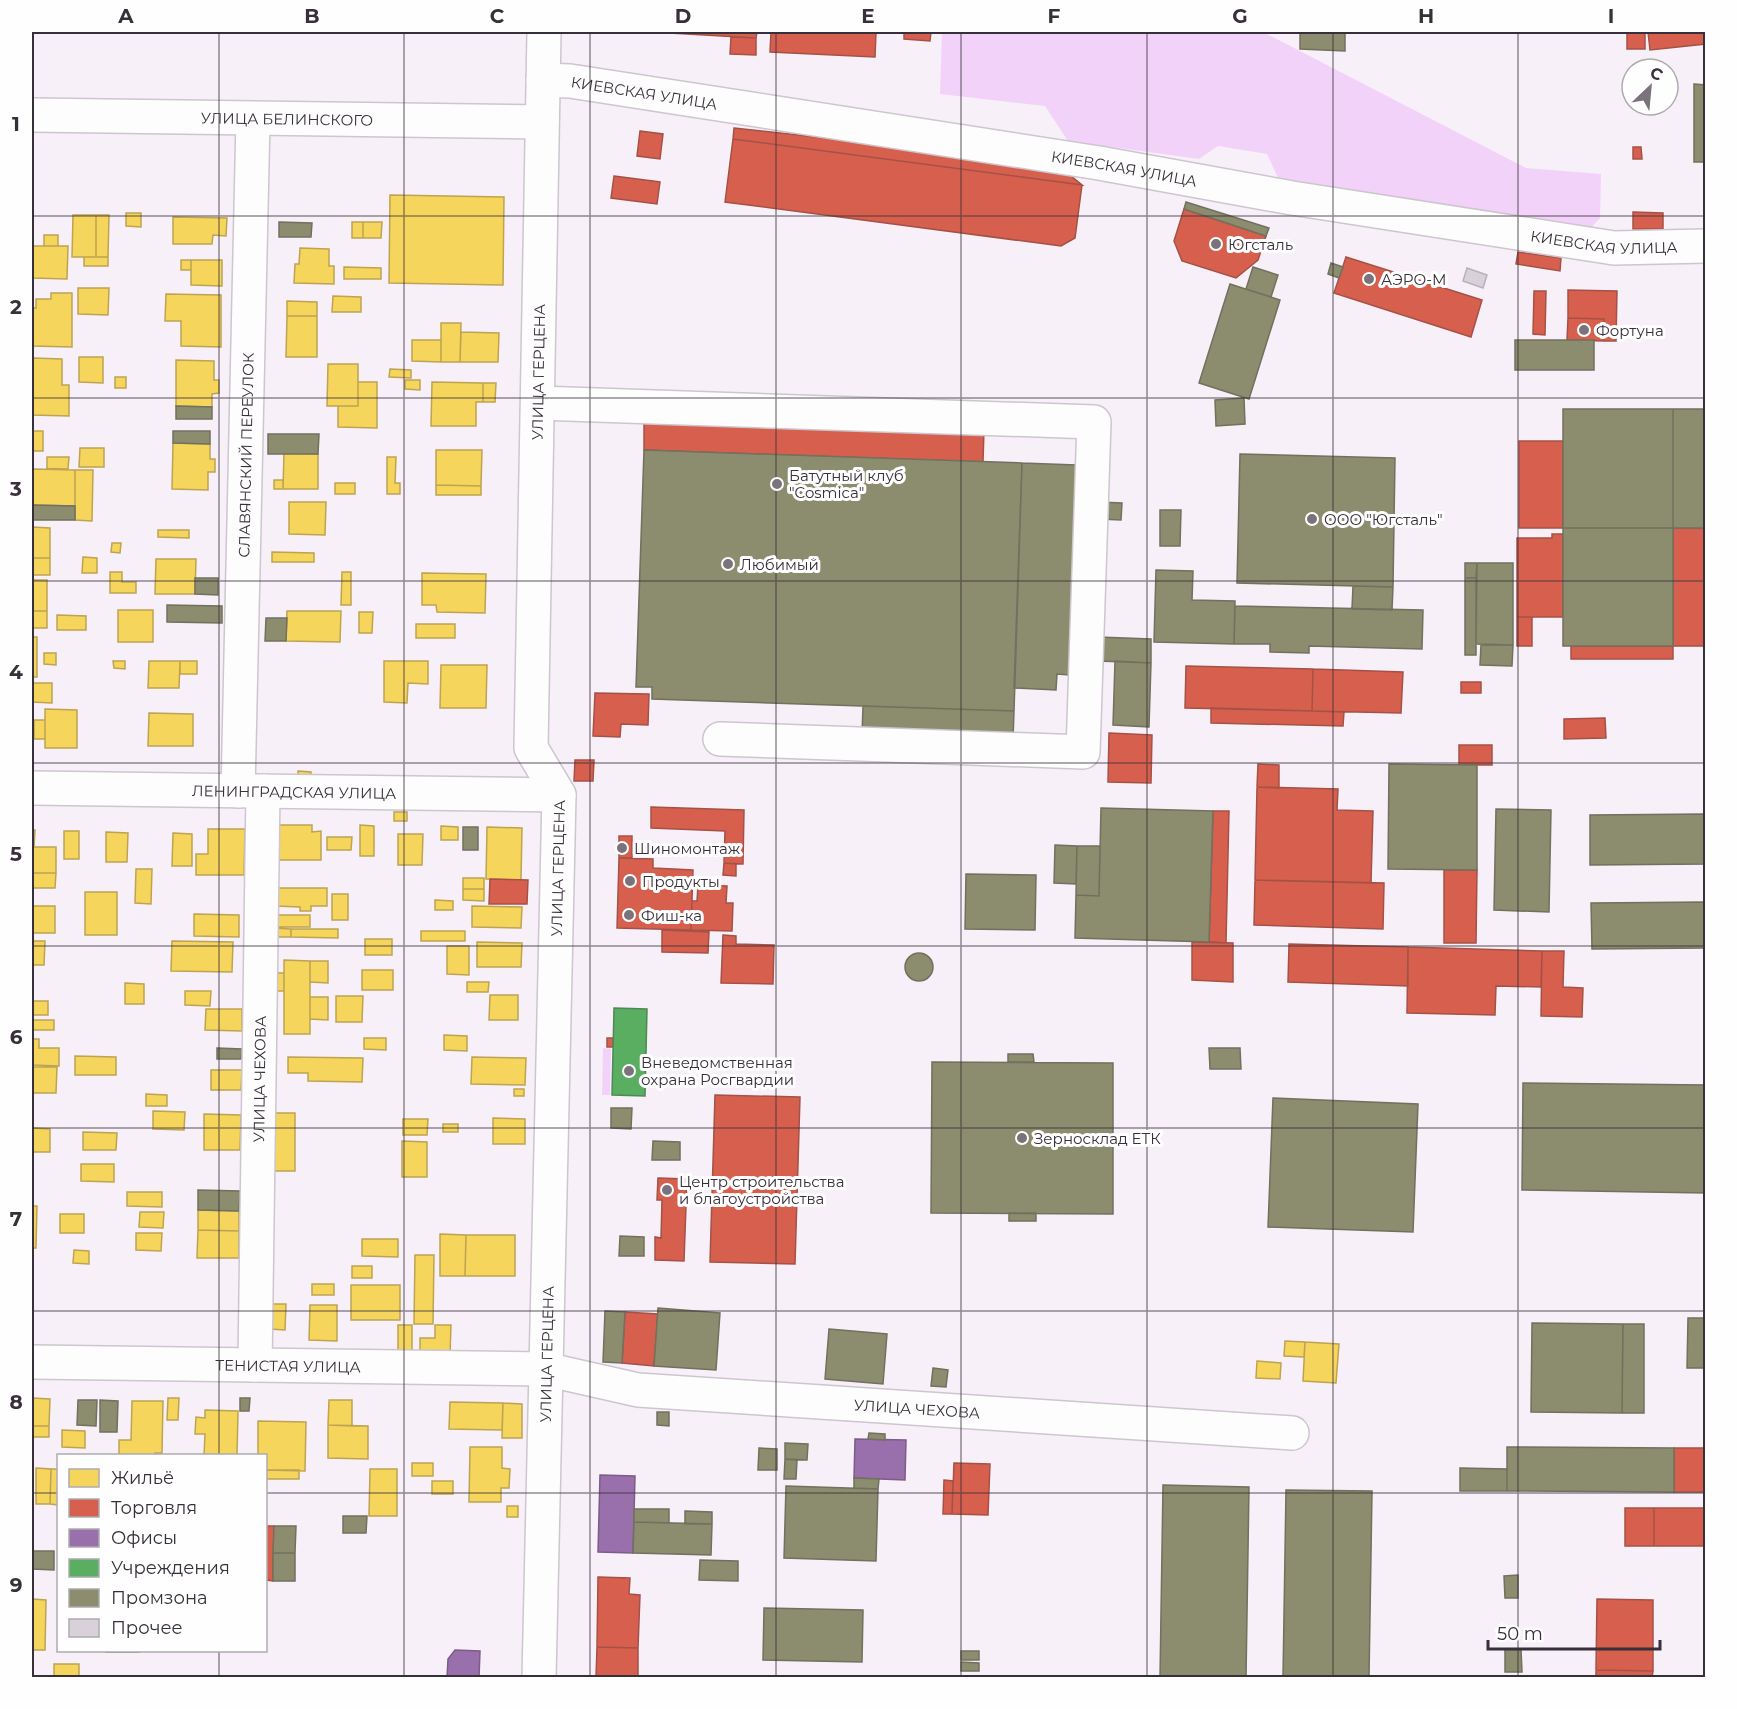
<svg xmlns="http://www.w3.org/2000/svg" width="1737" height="1709" font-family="Montserrat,sans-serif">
	<rect width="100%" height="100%" fill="#f7f0f8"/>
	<path fill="#f3d2fa" d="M942 32H1263L1526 168 1601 174 1600 218 1591 228 1279 180 1267 154 1218 146 1199 159 1068 141 1045 106 940 94Z
		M603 1048 611 1049 610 1095H602Z"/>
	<path fill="#f6d55c" stroke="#bda352" stroke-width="1.5" d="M390 195 504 197 503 285 389 283Z
		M126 213H141V227L126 226Z
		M73 215H96V257H72Z
		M96 215H109L108 257H96Z
		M173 217 227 218 226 236 213 235 212 244H173Z
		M352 222H363V238H352Z
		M363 222H382L381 238H363Z
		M44 235H58V246H44Z
		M32 246H68L67 279 32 278Z
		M300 248 329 249V266H334V284L294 283 295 264H299Z
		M84 257H108V266H84Z
		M181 260H191V270H181Z
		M191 260H222V286L191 285Z
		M344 267 381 268V279H344Z
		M78 288H109L108 315 78 314Z
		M51 293H72V347L32 346V308H36V299H51Z
		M166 294 221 295V347L181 346V321H165Z
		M333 296 361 297V312H332Z
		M287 301 317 302V316H287Z
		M287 316H317V357H286Z
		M441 323H461L460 362H441Z
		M461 332 499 333 498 362H460Z
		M412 340H441V362L412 361Z
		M79 357H103V383L79 382Z
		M33 358 62 359V385H69V416L32 415Z
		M176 360 214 361V380H219V393L212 394V407L176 406Z
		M328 364H358V406H327Z
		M390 369 411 370V378L389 377Z
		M115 377H126V388H115Z
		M405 380H420V390L405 389Z
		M358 382H377V428L338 427V406H358Z
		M432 382 483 383V402H476V426H431Z
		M483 383H496L495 402H483Z
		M32 431H43V451H32Z
		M173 443 210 444V459H215V472H208V490L172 489Z
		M80 448H104V467H79Z
		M436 450H482L481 486 436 485Z
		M284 453 318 454V489H283Z
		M47 457H69L68 469H47Z
		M387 457H396L395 483H400V494H387Z
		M33 469 75 470V506L32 505Z
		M75 470H93L92 521 75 520Z
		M274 480H283V489H274Z
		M335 483H355V494H335Z
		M436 485 481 486V495H436Z
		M289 502H326L325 535 289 534Z
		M32 527 50 528V558H32Z
		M158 530H189V538L158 537Z
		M112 543H121L120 553 111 552Z
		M272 552 314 553V562H272Z
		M83 557 97 558V573H82Z
		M32 558H50V575H32Z
		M156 559H196L195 594H155Z
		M110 572H122V582H136V593H110Z
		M342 572H351V605H341Z
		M422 573 486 574 485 613 437 612 436 605H422Z
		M32 580H47V611H32Z
		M118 610H153V642H118Z
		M32 611H47V628H32Z
		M287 611H341L340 642 286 641Z
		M359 612H373L372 633H359Z
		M57 615 86 616V630H57Z
		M416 624H455V638H416Z
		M32 637H37V677H32Z
		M44 653H56V665L44 664Z
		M113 661H125V669L114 668Z
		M149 661H180L179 688H148Z
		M180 661H197V674H180Z
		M384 661H428V684L408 683 407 703 384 702Z
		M441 665H487L486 708H440Z
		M32 683H52V703L32 702Z
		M45 709 77 710V748H45Z
		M149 713 193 714V746H148Z
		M34 720H45V739H34Z
		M298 771 311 772V781L298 780Z
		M394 812H407V821H394Z
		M274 825H312V832L321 831V860H274Z
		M360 825 374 826V856H360Z
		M441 826 458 827V840H441Z
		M487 827 522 828 521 880 486 879Z
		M208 829H245L244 875H196V854H208Z
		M32 830H35L34 847H56V873H32Z
		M64 831H79V859H64Z
		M106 832 128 833 127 862H106Z
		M173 833 192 834V866H172Z
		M398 834H423L422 865H398Z
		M327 837H352L351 850H327Z
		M136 869H152L151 904 135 903Z
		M32 873H56L55 888H32Z
		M463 878H484V889H463Z
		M276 888H327V906H311V911H300V907L276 906Z
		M463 889H484V901L463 900Z
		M85 892H117V935H85Z
		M332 894H348V920H332Z
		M435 900 453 901V910H435Z
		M32 906H55V933H32Z
		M472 906 522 907 521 928 472 927Z
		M194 914 239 915V937L194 936Z
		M276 915H310V927H275Z
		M273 928 291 929V937H273Z
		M291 929H338V938L291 937Z
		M421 931H465V941H421Z
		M365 939H392V955H365Z
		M32 941H45L44 965H32Z
		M172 941 233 942 232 972 171 971Z
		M477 942 522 943 521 967H477Z
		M447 946H469V975L447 974Z
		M284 960 310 961V1034H284Z
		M310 961H328V983L310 982Z
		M362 970H393V990H362Z
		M272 973H284V991H272Z
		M467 982H489L488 992H467Z
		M125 983 144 984V1004H125Z
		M185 991H211L210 1006 185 1005Z
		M490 995H518V1020H489Z
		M336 996H363L362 1022H336Z
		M310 997H328V1020L310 1019Z
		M32 1001H48V1015H32Z
		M206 1009H242V1031L205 1030Z
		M32 1020H54V1030H32Z
		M444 1035 467 1036V1051L444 1050Z
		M364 1038H386V1050L364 1049Z
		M32 1039H39V1048H59V1066L32 1065Z
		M75 1056 116 1057V1075H75Z
		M288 1057 363 1058 362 1082 308 1081V1073H288Z
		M472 1057 526 1058 525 1085 471 1084Z
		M32 1067H57L56 1093H32Z
		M211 1070H242L241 1090H211Z
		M514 1089H524V1096H514Z
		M146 1094 167 1095V1106H146Z
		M153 1111 185 1112 184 1130 153 1129Z
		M271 1113H295V1171H270Z
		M204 1114 241 1115 240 1150H204Z
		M493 1118 525 1119V1144H493Z
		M403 1119H428L427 1135H403Z
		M443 1124H458V1132H443Z
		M32 1128 50 1129V1152H32Z
		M83 1132 117 1133 116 1150H83Z
		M402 1141 427 1142V1177H402Z
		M81 1164H114V1182L81 1181Z
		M127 1192H162V1207L127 1206Z
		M32 1206H37L36 1248H32Z
		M198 1210 239 1211V1231L198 1230Z
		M140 1212H164L163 1228 139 1227Z
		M60 1214H84V1233H60Z
		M198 1230 239 1231V1258H197Z
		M136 1233H162L161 1251 136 1250Z
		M440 1234 466 1235 465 1276H440Z
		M466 1235H515V1276H465Z
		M362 1239H398V1257L362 1256Z
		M74 1250 89 1251V1264L73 1263Z
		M415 1255H434L433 1324H414Z
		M352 1266H372V1278H352Z
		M312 1284H334V1295H312Z
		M351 1285H400V1320H351Z
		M269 1304H286L285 1330 269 1329Z
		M310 1305H337V1341L309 1340Z
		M398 1325H412V1357L398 1356Z
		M435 1325H451L450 1355H420V1338H435Z
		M1285 1341 1305 1342 1304 1357 1284 1356Z
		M1305 1342 1339 1344 1336 1383 1303 1381Z
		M1257 1361 1281 1363 1280 1379 1256 1378Z
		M32 1398 50 1399 49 1426H32Z
		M168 1398H179L178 1420H167Z
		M329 1400H352V1426L328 1425Z
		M132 1401H163L162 1453H155V1456H119V1440H131Z
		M450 1402 503 1403 502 1430 449 1429Z
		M503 1403 522 1404V1438H502Z
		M205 1410 238 1411 237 1456H204L205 1434H195L196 1417 205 1418Z
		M258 1421 306 1422 305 1471 266 1470V1456H258Z
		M328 1425 368 1426V1459L328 1458Z
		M32 1426H49V1437H32Z
		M62 1430 85 1431V1448L62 1447Z
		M470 1447H502V1468L510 1469 509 1488H501V1502H469Z
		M412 1463H433V1476H412Z
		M36 1468 51 1469 50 1504H36Z
		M51 1469H58V1505L50 1504Z
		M370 1469H397V1516H369Z
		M266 1470H299V1479H266Z
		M432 1481H453V1494H432Z
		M507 1506H518V1517H507Z
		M32 1599 46 1600 45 1650H32Z
		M54 1664H79V1678H54Z"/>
	<path fill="#d6604d" stroke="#a65147" stroke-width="1.5" d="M670 32H757L756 38 670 33Z
		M771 32H876L875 57 770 52Z
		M904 32H931L930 41 904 39Z
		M1627 32H1645V49H1627Z
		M1648 32H1706V44L1650 50Z
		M731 37 756 38V55L730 54Z
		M734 128 1055 163 1082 185 733 139Z
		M640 131 663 134 660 159 637 156Z
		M733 139 1082 185 1075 238 1061 246 725 202Z
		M1633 147H1641L1642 159H1633Z
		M614 176 660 182 657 204 611 198Z
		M1184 209 1266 236 1258 260 1236 278 1182 261 1174 241Z
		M1633 212 1663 213V229H1633Z
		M1518 252 1561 258 1560 271 1516 264Z
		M1346 257 1482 300 1471 337 1334 293Z
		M1568 290 1617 291 1616 341H1604V319L1568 318Z
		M1534 291H1546L1545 335 1533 334Z
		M1568 318 1604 319V341L1567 340Z
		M644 419 984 430 983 462 644 450Z
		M1519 441H1563V528H1519Z
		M1673 528H1706V646H1673Z
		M1552 534H1563V617H1517V538H1552Z
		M1517 617H1532V646H1517Z
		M1571 646H1673V659H1571Z
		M1186 666 1313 669 1312 711 1185 708Z
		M1313 669 1403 672 1401 713 1312 711Z
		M1461 682H1481V693H1461Z
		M595 693 649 694 648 725 621 724 620 737 593 736Z
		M1211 708 1344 712 1343 726 1211 723Z
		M1605 718 1606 738 1564 739V719Z
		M1109 733 1152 735 1151 783 1108 782Z
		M1459 745H1492V765H1459Z
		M575 760H594L593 781H574Z
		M1258 764 1279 765V788L1257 787Z
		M1257 787 1338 789 1337 810 1373 811 1371 883 1255 880Z
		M651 807 744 810 743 864 724 863 725 831 651 828Z
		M1213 811H1229L1226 943 1209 942Z
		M619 836H632V858H619Z
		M619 858 653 859V868L693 870 691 930 617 928Z
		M724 863 736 864V876L723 875Z
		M1444 870H1477L1476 943H1444Z
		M490 879 528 880 527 904H489Z
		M1255 880 1384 883 1383 929 1254 925Z
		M698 885 727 886 726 903H733L732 931 691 930 692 901H697Z
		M662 930 709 932 708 953 662 952Z
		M723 935 736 936V944L774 945 773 984 721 983Z
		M1192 942 1233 943V982L1192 980Z
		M1289 944 1408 947V986L1288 982Z
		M1408 947 1542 951 1541 987 1496 986 1495 1015 1407 1013Z
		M1542 951H1564L1563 987 1583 988 1582 1017 1541 1016Z
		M607 1038H613V1047H607Z
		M715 1095 800 1097 795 1264 710 1262Z
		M658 1178 687 1179 684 1261 655 1260V1237L661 1238 662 1200H657Z
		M625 1312 658 1314 654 1366 622 1363Z
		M1674 1448H1706V1492H1674Z
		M954 1463 990 1464 988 1515 952 1514Z
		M944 1480 953 1481 952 1514H943Z
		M1625 1508H1654V1546H1625Z
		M1654 1508H1706V1546H1654Z
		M266 1526H274L273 1581 266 1580Z
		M598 1577 630 1578 629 1594 640 1595 638 1648 597 1647Z
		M1597 1599 1653 1600V1671L1596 1670Z
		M597 1647 638 1648V1678H596Z
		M1596 1670 1653 1671 1652 1678H1596Z"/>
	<path fill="#9970ab" stroke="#7c5c89" stroke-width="1.5" d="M855 1439 906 1440 905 1480 854 1478Z
		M600 1475 635 1476 633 1553 598 1552Z
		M455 1650 480 1651 479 1678H447L448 1659Z"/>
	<path fill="#5aae61" stroke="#508855" stroke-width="1.5" d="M614 1008 647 1009 645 1096 612 1095Z"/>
	<path fill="#8c8c6e" stroke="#72705e" stroke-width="1.5" d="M1300 32H1345V51L1300 49Z
		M1694 84 1706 85V162H1694Z
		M1186 202 1269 228 1266 236 1184 209Z
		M279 222 312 223 311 237H279Z
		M1331 263 1343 267 1339 278 1328 274Z
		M1253 267 1278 275 1271 297 1246 289Z
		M1230 284 1280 300 1249 399 1199 383Z
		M1515 340H1594V370H1515Z
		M1244 398 1245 424 1216 426 1215 400Z
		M176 406 212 407V419H176Z
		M1563 409H1673V528H1563Z
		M1673 409H1706V528H1673Z
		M173 431H210V444L173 443Z
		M268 434H319L318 454H268Z
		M644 450 1022 463 1014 711 652 699V687H636Z
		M1240 454 1395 458 1393 587 1237 583Z
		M1022 463 1076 465 1069 675 1057 674 1056 690 1014 688Z
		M1099 502 1122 503 1121 520 1099 519Z
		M32 505 75 506V520H32Z
		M1160 510H1181L1180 546H1160Z
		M1563 528H1673V646H1563Z
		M1465 563H1477L1476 578H1465Z
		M1477 563H1513V645L1476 644Z
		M1156 570 1193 571 1192 600 1235 601 1234 644 1154 642Z
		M195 578H218V595L195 594Z
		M1465 578H1476V655H1465Z
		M1353 586 1393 587 1392 610 1352 609Z
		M167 605 222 606V623L167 622Z
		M1235 606 1423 610 1422 649 1309 646V653L1270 652V644H1234Z
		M266 618H287L286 641H265Z
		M1098 637 1151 639V663L1098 661Z
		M1481 645H1513L1512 666 1480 665Z
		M1115 661 1151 663 1149 727 1113 725Z
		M863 706 1014 711 1013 740 862 735Z
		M1389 764 1477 765V870L1388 869Z
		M1101 808 1213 811 1209 942 1075 938 1076 895 1099 896Z
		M1496 809 1551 810 1549 912 1494 910Z
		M1706 814V864L1590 865V815Z
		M463 827H478V850H463Z
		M1055 845 1077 846 1076 884 1054 883Z
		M1077 846H1100L1099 896 1076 895Z
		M966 874 1036 875 1035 930 965 929Z
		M1706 902V948L1592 949 1591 903Z
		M905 967a14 14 0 1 1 28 0a14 14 0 1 1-28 0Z
		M217 1048 242 1049 241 1059H217Z
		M1209 1048H1240L1241 1069H1210Z
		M1008 1054H1033L1034 1062H1008Z
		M932 1062 1113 1063V1214L931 1213Z
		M1523 1083 1706 1085V1193L1522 1190Z
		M1273 1098 1418 1104 1413 1232 1268 1227Z
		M611 1108H632L631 1129 611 1128Z
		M653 1141 680 1142V1160H652Z
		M198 1190 240 1191 239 1211 198 1210Z
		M1009 1213H1036V1221H1009Z
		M620 1236 644 1237V1256H619Z
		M658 1308 720 1313 716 1370 654 1366Z
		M605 1311 625 1312 622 1363 603 1362Z
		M1688 1318H1706V1368H1687Z
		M1532 1323 1623 1324 1622 1413 1531 1412Z
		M1623 1324H1644V1413H1622Z
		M829 1329 887 1334 883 1384 825 1379Z
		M933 1368 948 1370 946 1387 931 1386Z
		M240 1398H250L249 1411H240Z
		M78 1400H97L96 1426 77 1425Z
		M100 1400 118 1401 117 1432H100Z
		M657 1412H669V1426L657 1425Z
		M869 1433 885 1434V1440L868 1439Z
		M785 1443 808 1444 807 1460 785 1459Z
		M1507 1447 1674 1448V1492L1507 1491Z
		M759 1448 777 1449V1470H758Z
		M785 1459 797 1460 796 1479H784Z
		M1460 1468 1507 1469V1491H1460Z
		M854 1478 879 1479 878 1489 854 1488Z
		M1163 1485 1249 1487 1246 1678H1160Z
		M786 1486 878 1489 876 1561 784 1558Z
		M1286 1490 1372 1491 1369 1678H1283Z
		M634 1509H669V1523L634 1522Z
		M685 1511 712 1512V1524H685Z
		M343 1516H367L366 1533H343Z
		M634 1522 712 1524 711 1555 633 1553Z
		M274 1526H296L295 1553H273Z
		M32 1544V1551H54V1570L32 1569Z
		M273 1553H295V1581H273Z
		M700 1560 738 1561V1581L699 1580Z
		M1518 1575V1598H1505L1504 1576Z
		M764 1608 863 1610 862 1662 763 1660Z
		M1505 1649H1521L1522 1672H1505Z
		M106 1650H139V1652H106Z
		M961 1651H979V1660H961Z
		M961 1662 979 1663V1671H961Z"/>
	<path fill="#d8d1da" stroke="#b8b1b9" stroke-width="1.5" d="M1467 268 1487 275 1483 288 1463 281Z"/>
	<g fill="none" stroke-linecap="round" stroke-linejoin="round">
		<g stroke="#cdc6ce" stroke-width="36">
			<g id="minor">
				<path id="s1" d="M543 80 570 81 1099 163 1292 198 1614 248 1706 246"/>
				<path id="s2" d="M32 115 542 122"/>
				<path d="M538 403 1094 422 1083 752 720 739"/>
				<path id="s3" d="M32 788 559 795"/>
				<path id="s4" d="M238 791 253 119"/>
				<path id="s5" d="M32 1362 545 1369 638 1390 1292 1433"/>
				<path id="s6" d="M255 1365 263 791"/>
				<path id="s7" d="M539 1678 559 795 531 748 544 32"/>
			</g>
		</g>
		<use href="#minor" stroke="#fefdfe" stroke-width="33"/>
	</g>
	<path fill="none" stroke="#372f39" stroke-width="1.5" stroke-opacity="0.55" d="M219 32V1456M404 32V1678M590 32V1678M776 32V1678M961 32V1678M1147 32V1678M1333 32V1678M1518 32V1678M32 216H1706M32 398H1706M32 581H1706M32 763H1706M32 946H1706M32 1128H1706M32 1311H1706M32 1493H58M266 1493H1706M219 1650V1678"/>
	<g fill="#7a737c" stroke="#fefefe" stroke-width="2">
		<circle cx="1216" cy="244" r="6"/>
		<circle cx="1369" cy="279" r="6"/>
		<circle cx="1584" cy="330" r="6"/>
		<circle cx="777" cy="484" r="6"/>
		<circle cx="1312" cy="519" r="6"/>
		<circle cx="728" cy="564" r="6"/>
		<circle cx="622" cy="848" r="6"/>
		<circle cx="630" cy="881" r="6"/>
		<circle cx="629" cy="915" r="6"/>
		<circle cx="629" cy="1071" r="6"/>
		<circle cx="1022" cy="1138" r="6"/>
		<circle cx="667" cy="1190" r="6"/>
	</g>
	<g text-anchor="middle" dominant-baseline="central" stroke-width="6" stroke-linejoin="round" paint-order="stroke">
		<g font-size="15" fill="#372f39" stroke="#fefefe">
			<text stroke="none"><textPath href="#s1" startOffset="102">КИЕВСКАЯ УЛИЦА</textPath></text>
			<text stroke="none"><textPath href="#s2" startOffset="255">УЛИЦА БЕЛИНСКОГО</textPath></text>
			<text stroke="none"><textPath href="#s1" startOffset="588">КИЕВСКАЯ УЛИЦА</textPath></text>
			<text stroke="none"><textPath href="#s1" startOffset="1074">КИЕВСКАЯ УЛИЦА</textPath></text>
			<text stroke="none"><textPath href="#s7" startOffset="1314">УЛИЦА ГЕРЦЕНА</textPath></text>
			<text stroke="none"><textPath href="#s4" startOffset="336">СЛАВЯНСКИЙ ПЕРЕУЛОК</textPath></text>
			<text stroke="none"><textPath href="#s3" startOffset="262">ЛЕНИНГРАДСКАЯ УЛИЦА</textPath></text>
			<text stroke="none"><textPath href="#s7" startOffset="810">УЛИЦА ГЕРЦЕНА</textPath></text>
			<text stroke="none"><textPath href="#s6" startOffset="286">УЛИЦА ЧЕХОВА</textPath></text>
			<text stroke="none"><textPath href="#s7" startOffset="324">УЛИЦА ГЕРЦЕНА</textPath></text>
			<text stroke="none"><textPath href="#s5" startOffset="256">ТЕНИСТАЯ УЛИЦА</textPath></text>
			<text stroke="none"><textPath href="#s5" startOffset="888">УЛИЦА ЧЕХОВА</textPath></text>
		</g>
		<g font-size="15" fill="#372f39" stroke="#fefefe" text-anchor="start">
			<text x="1228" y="244">Югсталь</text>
			<text x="1381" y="279">АЭРО-М</text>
			<text x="1596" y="330">Фортуна</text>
			<text x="789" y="475">Батутный клуб<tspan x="789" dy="17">"Cosmica"</tspan></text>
			<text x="1324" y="519">ООО "Югсталь"</text>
			<text x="740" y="564">Любимый</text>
			<text x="634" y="848">Шиномонтаж</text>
			<text x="642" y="881">Продукты</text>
			<text x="641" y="915">Фиш-ка</text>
			<text x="641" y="1062">Вневедомственная<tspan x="641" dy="17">охрана Росгвардии</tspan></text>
			<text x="1034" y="1138">Зерносклад ЕТК</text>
			<text x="679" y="1181">Центр строительства<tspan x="679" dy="17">и благоустройства</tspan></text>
		</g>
	</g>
	<rect width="1737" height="1709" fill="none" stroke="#fefefe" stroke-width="66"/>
	<rect x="57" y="1454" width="210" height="198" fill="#fefefe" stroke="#aeabaf" stroke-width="1.5"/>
	<rect x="69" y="1469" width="30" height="18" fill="#f6d55c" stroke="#aeabaf" stroke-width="1.5"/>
	<text x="111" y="1484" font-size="18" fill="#372f39">Жильё</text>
	<rect x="69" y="1499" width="30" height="18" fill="#d6604d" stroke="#aeabaf" stroke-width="1.5"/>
	<text x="111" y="1514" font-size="18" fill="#372f39">Торговля</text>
	<rect x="69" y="1529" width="30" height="18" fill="#9970ab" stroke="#aeabaf" stroke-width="1.5"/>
	<text x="111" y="1544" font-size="18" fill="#372f39">Офисы</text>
	<rect x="69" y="1559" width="30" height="18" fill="#5aae61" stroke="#aeabaf" stroke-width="1.5"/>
	<text x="111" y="1574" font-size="18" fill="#372f39">Учреждения</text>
	<rect x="69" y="1589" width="30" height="18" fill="#8c8c6e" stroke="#aeabaf" stroke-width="1.5"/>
	<text x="111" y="1604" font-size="18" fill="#372f39">Промзона</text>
	<rect x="69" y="1619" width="30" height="18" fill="#d8d1da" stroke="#aeabaf" stroke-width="1.5"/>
	<text x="111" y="1634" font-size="18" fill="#372f39">Прочее</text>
	<g transform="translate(1650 87) rotate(26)"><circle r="28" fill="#fefefe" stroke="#aeabaf" stroke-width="1.5"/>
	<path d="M0-4.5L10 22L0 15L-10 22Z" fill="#7a737c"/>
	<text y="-9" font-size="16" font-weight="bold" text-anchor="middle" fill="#372f39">С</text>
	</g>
	<path d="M1488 1640v9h172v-9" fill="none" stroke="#372f39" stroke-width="3"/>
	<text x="1497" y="1640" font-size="18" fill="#372f39" stroke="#fefefe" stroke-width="4.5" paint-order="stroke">50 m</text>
	<rect x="33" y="33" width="1671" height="1643" fill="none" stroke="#372f39" stroke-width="2"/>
	<g font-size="20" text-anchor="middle" font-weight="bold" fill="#372f39">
		<text x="126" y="23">A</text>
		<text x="312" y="23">B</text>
		<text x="497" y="23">C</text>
		<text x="683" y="23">D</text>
		<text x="868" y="23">E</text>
		<text x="1054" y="23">F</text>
		<text x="1240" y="23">G</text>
		<text x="1426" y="23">H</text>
		<text x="1611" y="23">I</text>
		<text x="16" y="131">1</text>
		<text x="16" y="314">2</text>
		<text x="16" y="496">3</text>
		<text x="16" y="679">4</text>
		<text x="16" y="861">5</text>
		<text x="16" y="1044">6</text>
		<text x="16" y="1226">7</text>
		<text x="16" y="1409">8</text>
		<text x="16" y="1592">9</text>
	</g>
</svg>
